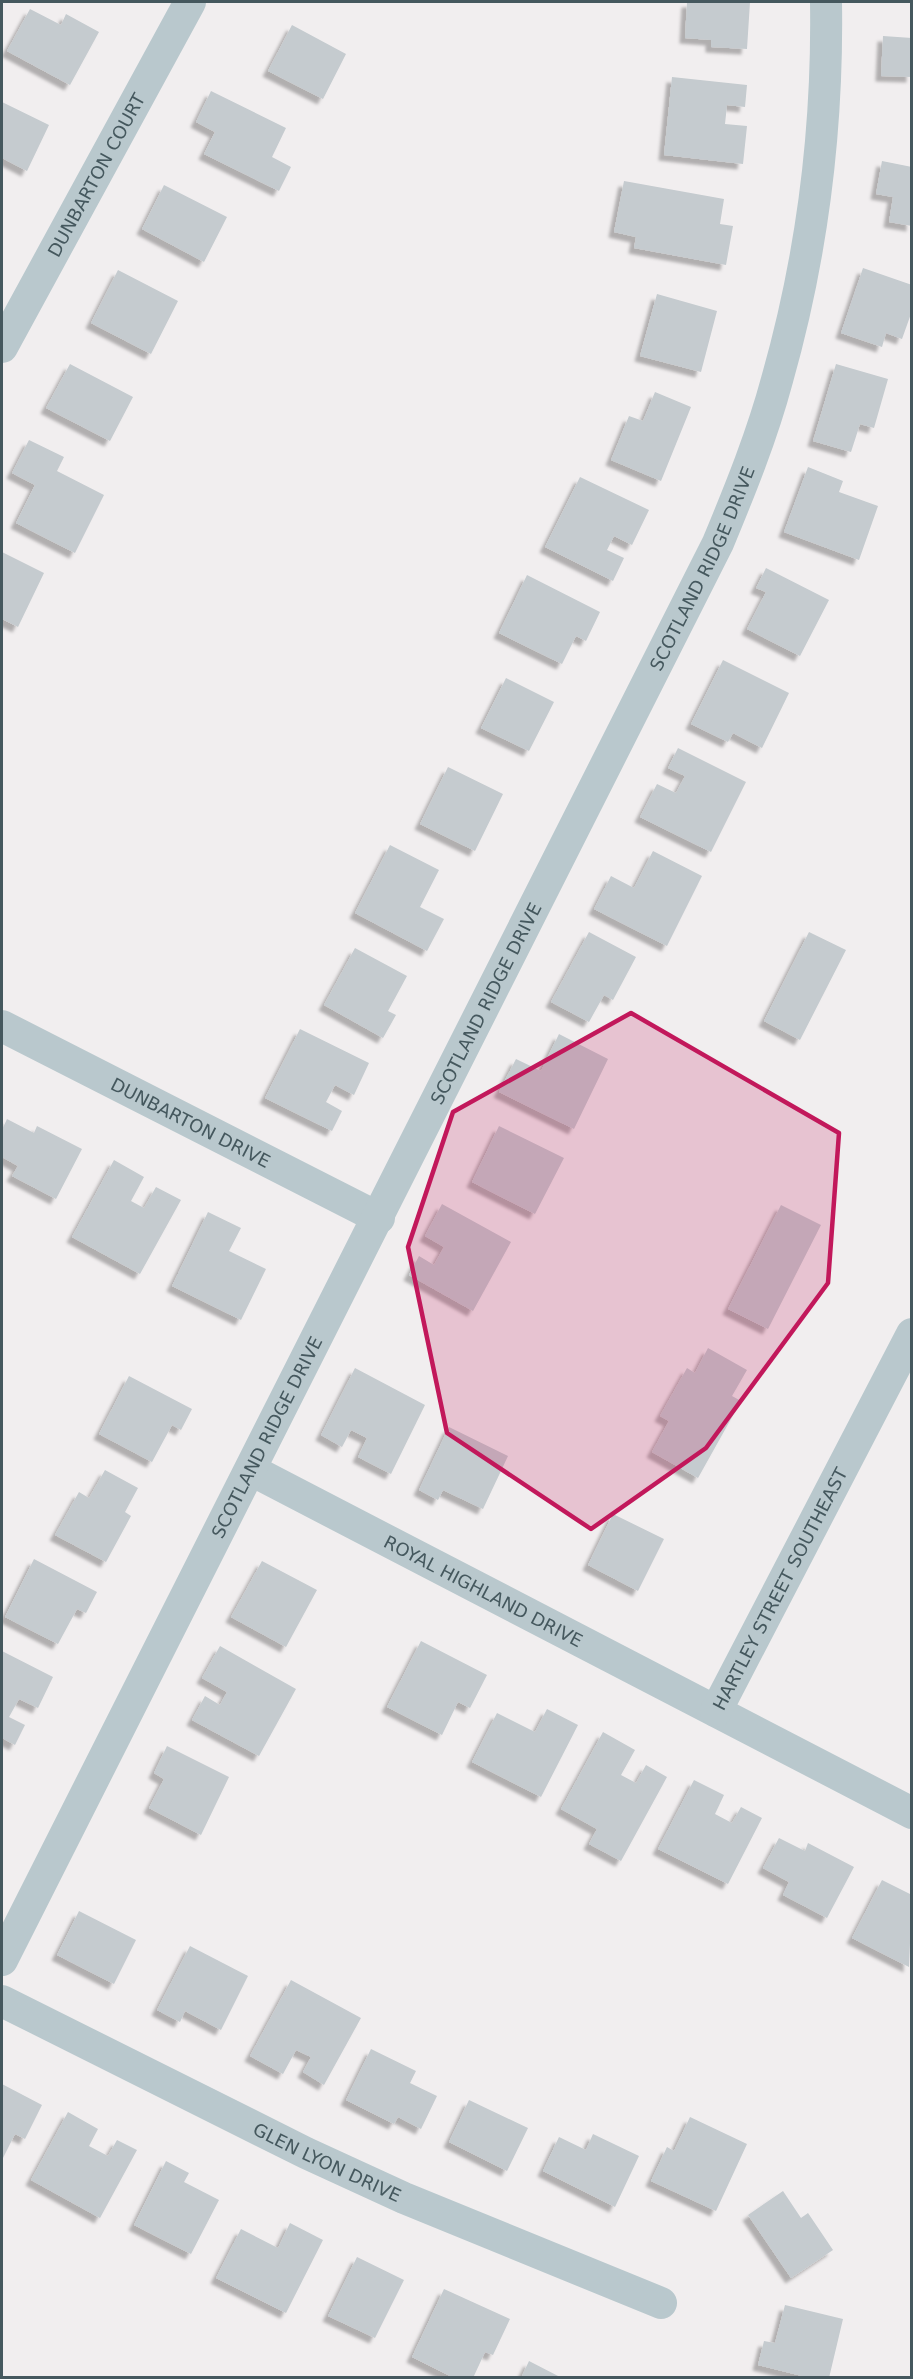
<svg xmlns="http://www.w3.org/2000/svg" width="913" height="2379" font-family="'DejaVu Sans',sans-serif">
	<defs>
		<filter id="shadow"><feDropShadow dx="-5.5" dy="5.5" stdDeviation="1.5" flood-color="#0004"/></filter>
	</defs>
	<rect width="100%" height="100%" fill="#f1eeef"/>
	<path fill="#c5cbcf" filter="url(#shadow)" d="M687 2H750L747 49 711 47V40L685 38Z
		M30 9 61 25 66 14 99 32 70 85 7 51Z
		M292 25 346 54 323 99 268 71Z
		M883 36 912 38V77L881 76Z
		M672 77 747 85 745 107 727 105 725 124 747 126 743 164 664 155Z
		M211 91 286 128 272 157 291 167 279 191 204 154 215 132 196 122Z
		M2 102 49 125 27 171 2 158Z
		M882 161 912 167V226L889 222 893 197 876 194Z
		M624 181 724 199 720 224 733 226 726 265 634 248 636 237 614 232Z
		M164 185 227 217 204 262 142 229Z
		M863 268 912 285V311L902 339 886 333 882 347 841 333Z
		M118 270 178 301 151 354 91 323Z
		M657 294 717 311 701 372 640 356Z
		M70 364 133 397 110 441 46 408Z
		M836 364 888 379 874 428 860 424 851 452 813 441Z
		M655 392 691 407 661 481 611 460 629 416 643 421Z
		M29 440 64 457 57 471 104 495 75 553 16 523 35 485 12 473Z
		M808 467 843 481 839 492 878 506 859 560 784 532Z
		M580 477 649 510 632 545 614 536 607 550 624 558 613 581 545 547Z
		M2 552 44 573 18 627 2 619Z
		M766 568 829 600 800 656 747 629 766 592 756 588Z
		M527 575 600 612 586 641 576 636 562 664 499 633Z
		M723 660 789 693 762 748 733 733 728 742 691 724Z
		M506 678 554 702 529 751 481 728Z
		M678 748 746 782 711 852 640 817 657 784 676 793 685 776 668 768Z
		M448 767 503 794 475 851 420 824Z
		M390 845 439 870 420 907 444 919 427 951 355 913Z
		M653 851 702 876 667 946 594 909 611 876 634 888Z
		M589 932 636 957 613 1000 604 995 589 1022 551 1002Z
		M809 932 846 950 800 1040 764 1021Z
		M355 948 407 976 388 1011 396 1015 383 1038 324 1005Z
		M300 1029 369 1063 354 1095 335 1085 326 1102 342 1111 332 1131 265 1098Z
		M559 1034 608 1059 574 1129 499 1092 516 1059 541 1071Z
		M7 1119 34 1133 37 1126 82 1149 56 1199 12 1176 18 1166 2 1157V1130Z
		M499 1126 564 1158 535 1214 472 1182Z
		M114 1160 144 1177 131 1201 144 1208 156 1187 181 1200 140 1274 72 1237Z
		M442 1204 511 1242 473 1311 409 1275 419 1256 434 1265 444 1247 425 1236Z
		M781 1205 821 1225 768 1329 728 1309Z
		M208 1212 241 1228 229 1251 266 1269 241 1320 172 1286Z
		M708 1348 747 1370 732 1396 741 1401 698 1478 652 1452 669 1421 660 1416 687 1368 695 1373Z
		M355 1368 425 1405 391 1474 358 1457 367 1438 351 1430 342 1447 321 1435Z
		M129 1376 192 1409 181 1430 172 1425 152 1462 99 1434Z
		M449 1427 508 1456 483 1509 443 1490 438 1500 419 1490Z
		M105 1470 138 1488 125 1512 131 1516 106 1562 55 1535 79 1492 89 1498Z
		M613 1514 664 1539 638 1591 588 1565Z
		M34 1559 97 1592 86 1613 77 1609 58 1644 5 1617Z
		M262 1561 317 1590 286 1647 231 1617Z
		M421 1641 487 1675 470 1708 458 1702 442 1735 387 1707Z
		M220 1646 296 1689 259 1756 192 1720 205 1696 220 1705 227 1692 202 1678Z
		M2 1651 53 1677 38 1708 19 1699 9 1717 25 1725 15 1745 2 1738Z
		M547 1709 578 1725 541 1797 472 1762 497 1713 535 1732Z
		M603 1732 635 1750 621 1775 636 1783 646 1765 667 1777 621 1861 589 1844 597 1829 561 1809Z
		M167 1746 229 1777 201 1835 149 1808 164 1779 154 1773Z
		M694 1780 724 1795 715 1814 732 1823 741 1807 762 1818 728 1884 658 1849Z
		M779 1838 805 1851 808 1843 854 1867 827 1918 783 1895 789 1882 763 1868Z
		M882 1880 912 1895 909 1967 852 1938Z
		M79 1911 136 1940 114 1984 57 1955Z
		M190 1946 248 1976 221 2030 185 2011 180 2022 157 2010Z
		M291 1980 361 2018 324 2085 303 2072 311 2057 296 2050 283 2074 250 2056Z
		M371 2049 416 2071 410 2083 437 2096 421 2129 398 2117 394 2124 346 2100Z
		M2 2084 42 2105 25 2139 15 2134 2 2160Z
		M469 2100 528 2128 507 2171 449 2142Z
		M68 2112 98 2129 89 2146 108 2156 117 2140 137 2150 100 2218 31 2180Z
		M690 2117 747 2144 716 2211 651 2181 667 2147 674 2151Z
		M593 2134 639 2156 615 2207 543 2171 559 2137 586 2150Z
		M166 2161 189 2173 184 2182 219 2200 191 2254 134 2225Z
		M783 2191 801 2218 808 2213 833 2250 791 2278 748 2215Z
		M290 2223 323 2240 286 2313 216 2278 241 2229 278 2248Z
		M357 2257 404 2280 375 2338 328 2316Z
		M444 2289 510 2319 493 2355 485 2352 473 2378H454L412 2357Z
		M785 2305 843 2319 829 2378H810L758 2365 764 2341 775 2343Z
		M529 2361 562 2378H521Z"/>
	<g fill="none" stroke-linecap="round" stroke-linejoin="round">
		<g stroke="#b9c8cd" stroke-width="32">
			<path id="s1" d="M2 347 190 2"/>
			<path id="s2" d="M2 1026 379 1218"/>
			<path id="s3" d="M251 1470 912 1813"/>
			<path id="s4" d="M716 1711 912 1334"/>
			<path id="s5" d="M2 1960 718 543C740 490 762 436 777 380 812 257 828 130 826 2"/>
			<path id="s6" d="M2 2001 306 2153 404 2198 661 2303"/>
		</g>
	</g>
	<path fill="#c2185b" fill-opacity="0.2" stroke="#c2185b" stroke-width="4.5" stroke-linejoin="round" d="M631 1013 839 1133 828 1283 706 1448 591 1529 447 1433 408 1247 453 1112Z"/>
	<g text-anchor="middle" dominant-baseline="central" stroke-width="4.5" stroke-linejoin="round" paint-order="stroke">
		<g font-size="18" fill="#45585e" stroke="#fff">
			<text stroke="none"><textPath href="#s1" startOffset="196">DUNBARTON COURT</textPath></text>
			<text stroke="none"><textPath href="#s5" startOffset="1558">SCOTLAND RIDGE DRIVE</textPath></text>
			<text stroke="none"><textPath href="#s5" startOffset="1072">SCOTLAND RIDGE DRIVE</textPath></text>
			<text stroke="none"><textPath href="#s2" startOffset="212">DUNBARTON DRIVE</textPath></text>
			<text stroke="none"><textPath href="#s5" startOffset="586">SCOTLAND RIDGE DRIVE</textPath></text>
			<text stroke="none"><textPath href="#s4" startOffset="138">HARTLEY STREET SOUTHEAST</textPath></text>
			<text stroke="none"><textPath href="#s3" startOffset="262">ROYAL HIGHLAND DRIVE</textPath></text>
			<text stroke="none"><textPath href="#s6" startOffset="363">GLEN LYON DRIVE</textPath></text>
		</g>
	</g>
	<rect width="913" height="2379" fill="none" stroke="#45585e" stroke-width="6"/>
</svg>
